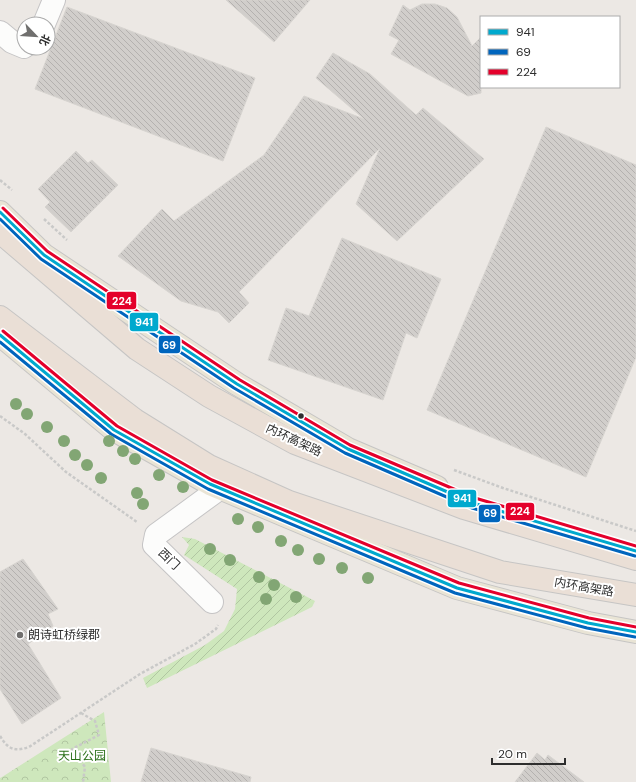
<svg xmlns="http://www.w3.org/2000/svg" width="636" height="782" font-family="'DM Sans','Noto Sans SC',sans-serif">
	<defs>
		<pattern id="park-crowns" width="20" height="18" patternUnits="userSpaceOnUse"><rect width="20" height="18" fill="#cee7bc"/><path d="M2 6a3 3 0 1 1 6 0M12 15a3 3 0 1 1 6 0" fill="none" stroke="#b1c6a2"/></pattern>
		<pattern id="garden-furrows" width="10" height="10" patternUnits="userSpaceOnUse"><rect width="10" height="10" fill="#cee7bc"/><path d="M-1 1l2-2M0 10L10 0M9 11l2-2" fill="none" stroke="#b1c6a2"/></pattern>
		<pattern id="building-back-hatch" width="6" height="6" patternUnits="userSpaceOnUse"><rect width="6" height="6" fill="#d1cecb"/><path d="M-1 5l2 2M0 0l6 6M5-1l2 2" fill="none" stroke="#b4b1af"/></pattern>
	</defs>
	<rect width="100%" height="100%" fill="#ece8e4"/>
	<path fill="url(#park-crowns)" d="M104 712 111 782H0V778L2 777Z"/>
	<path fill="url(#garden-furrows)" d="M182 537 195 539 315 601 312 607 147 688 143 678 205 645 224 631 235 609 237 589 184 555 189 545Z"/>
	<path fill="url(#building-back-hatch)" stroke="#d7d4d0" d="M226 0H310L274 42Z
		M422 4H435L447 8 457 17 472 46 481 37V93L468 96 391 54 399 40 389 35 403 5 410 10Z
		M67 7 255 78 223 161 35 89Z
		M333 53 370 74 416 115 423 108 484 159 397 241 356 204 380 148 239 292 249 303 229 323 218 312 181 301 118 256 162 209 174 221 264 155 304 96 364 119 316 78Z
		M546 127 636 165V357L586 477 427 410Z
		M76 151 88 163 92 160 118 185 71 232 45 207 50 202 38 189Z
		M342 238 441 279 417 338 406 333 383 400 268 360 286 308 309 316Z
		M23 559 58 609 48 614 53 626 28 644 61 698 22 724 0 689V572Z
		M151 748 251 777 250 782H141Z
		M537 753 545 760 548 755 584 782H515Z"/>
	<g fill="none" stroke-linecap="round" stroke-linejoin="round">
		<g stroke="#c5c4c5" stroke-width="24">
			<path id="minor" d="M44 24 54 0
				M0 32 12 42 24 47
				M212 602 154 545 156 535 219 489"/>
		</g>
		<g stroke="#c6c5c4" stroke-width="24">
			<path id="major" d="M0 212 44 255 237 384 348 449 437 487
				M0 335 114 430 210 484 457 588 588 623 636 632"/>
		</g>
		<g stroke="#c6c5c4" stroke-width="24">
			<path id="highway" d="M0 232 137 349 209 396 295 443 464 508 636 559
				M0 317 135 420 209 466 289 502 500 572 636 595"/>
		</g>
		<path stroke="#c9c9c8" stroke-width="2.5" stroke-dasharray="3 2" stroke-linecap="butt" d="M0 180 12 190
			M44 219 67 240
			M0 416 25 434 66 472 137 522
			M454 470 503 488 636 531
			M81 713 95 721 99 735 72 749 85 767 83 782
			M0 736C8 749 14 752 29 747L140 674 195 644 216 629 218 625"/>
		<use href="#minor" stroke="#fcfcfb" stroke-width="22"/>
		<use href="#major" stroke="#e9e4d5" stroke-width="22"/>
		<use href="#highway" stroke="#eadfd6" stroke-width="22"/>
		<g stroke="#fff" stroke-width="6">
			<path id="bus-1" d="M0 212 44 255 237 384 348 449 473 503 636 551
				M0 335 114 430 210 484 457 588 588 623 636 632"/>
		</g>
		<g stroke="#fff" stroke-width="6">
			<path id="bus-2" d="M0 219 41 259 234 388 345 453 472 508 635 556
				M0 342 111 434 208 489 455 593 587 628 635 637"/>
		</g>
		<g stroke="#fff" stroke-width="6">
			<path id="bus-3" d="M3 208 47 251 240 380 350 445 475 498 636 546
				M3 331 117 426 212 480 459 583 589 618 636 627"/>
		</g>
		<use href="#bus-1" stroke="#00a9ce" stroke-width="3"/>
		<use href="#bus-2" stroke="#0065bd" stroke-width="3"/>
		<use href="#bus-3" stroke="#e4002b" stroke-width="3"/>
	</g>
	<g fill="#82a674">
		<circle cx="16" cy="404" r="6"/>
		<circle cx="27" cy="414" r="6"/>
		<circle cx="47" cy="427" r="6"/>
		<circle cx="64" cy="441" r="6"/>
		<circle cx="109" cy="441" r="6"/>
		<circle cx="123" cy="451" r="6"/>
		<circle cx="75" cy="455" r="6"/>
		<circle cx="135" cy="459" r="6"/>
		<circle cx="87" cy="465" r="6"/>
		<circle cx="159" cy="475" r="6"/>
		<circle cx="101" cy="478" r="6"/>
		<circle cx="183" cy="487" r="6"/>
		<circle cx="137" cy="493" r="6"/>
		<circle cx="143" cy="504" r="6"/>
		<circle cx="238" cy="519" r="6"/>
		<circle cx="258" cy="527" r="6"/>
		<circle cx="281" cy="541" r="6"/>
		<circle cx="210" cy="549" r="6"/>
		<circle cx="298" cy="550" r="6"/>
		<circle cx="319" cy="559" r="6"/>
		<circle cx="230" cy="560" r="6"/>
		<circle cx="342" cy="568" r="6"/>
		<circle cx="259" cy="577" r="6"/>
		<circle cx="368" cy="578" r="6"/>
		<circle cx="274" cy="585" r="6"/>
		<circle cx="296" cy="597" r="6"/>
		<circle cx="266" cy="599" r="6"/>
	</g>
	<circle fill="#2e2e2e" stroke="#fff" stroke-width="1.5" cx="301" cy="416" r="3.5"/>
	<circle fill="#706f6e" stroke="#fff" stroke-width="1.5" cx="20" cy="635" r="4"/>
	<g text-anchor="middle" dominant-baseline="central" stroke-width="4" stroke-linejoin="round" paint-order="stroke">
		<g font-size="12" fill="#2e2e2e" stroke="#fff">
			<text transform="translate(294 440) rotate(25)">内环高架路</text>
			<text transform="translate(169 559) rotate(44)">西门</text>
			<text transform="translate(584 587) rotate(10)">内环高架路</text>
		</g>
		<g font-size="12" fill="#2e2e2e" stroke="#fff" text-anchor="start">
			<text x="28" y="635">朗诗虹桥绿郡</text>
		</g>
		<g font-size="12" fill="#2b7019" stroke="#fff">
			<text x="82" y="756">天山公园</text>
		</g>
	</g>
	<g stroke="#fff" stroke-width="1.5">
		<rect x="106" y="291" width="31" height="19" rx="4" fill="#e4002b"/>
		<rect x="129" y="312" width="30" height="20" rx="4" fill="#00a9ce"/>
		<rect x="158" y="335" width="23" height="19" rx="4" fill="#0065bd"/>
		<rect x="447" y="489" width="30" height="19" rx="4" fill="#00a9ce"/>
		<rect x="505" y="502" width="30" height="19" rx="4" fill="#e4002b"/>
		<rect x="478" y="504" width="23" height="19" rx="4" fill="#0065bd"/>
	</g>
	<g font-size="11" text-anchor="middle" font-weight="bold" fill="#fff">
		<text x="122" y="305">224</text>
		<text x="144" y="326">941</text>
		<text x="169" y="349">69</text>
		<text x="462" y="502">941</text>
		<text x="520" y="515">224</text>
		<text x="490" y="517">69</text>
	</g>
	<rect x="480" y="16" width="140" height="72" fill="#ffffff" stroke="#ababab"/>
	<rect x="488" y="29" width="20" height="6" fill="#00a9ce" stroke="#ababab"/>
	<text x="516" y="36" font-size="12" fill="#2e2e2e">941</text>
	<rect x="488" y="49" width="20" height="6" fill="#0065bd" stroke="#ababab"/>
	<text x="516" y="56" font-size="12" fill="#2e2e2e">69</text>
	<rect x="488" y="69" width="20" height="6" fill="#e4002b" stroke="#ababab"/>
	<text x="516" y="76" font-size="12" fill="#2e2e2e">224</text>
	<g transform="translate(36 36) rotate(115)"><circle r="19" fill="#ffffff" stroke="#ababab"/>
	<path d="M0-3L7 15L0 10L-7 15Z" fill="#706f6e"/>
	<text y="-6" font-size="11" font-weight="bold" text-anchor="middle" fill="#2e2e2e">北</text>
	</g>
	<path d="M492 758v6h73v-6" fill="none" stroke="#2e2e2e" stroke-width="2"/>
	<text x="498" y="758" font-size="12" fill="#2e2e2e" stroke="#ffffff" stroke-width="3" paint-order="stroke">20 m</text>
</svg>
